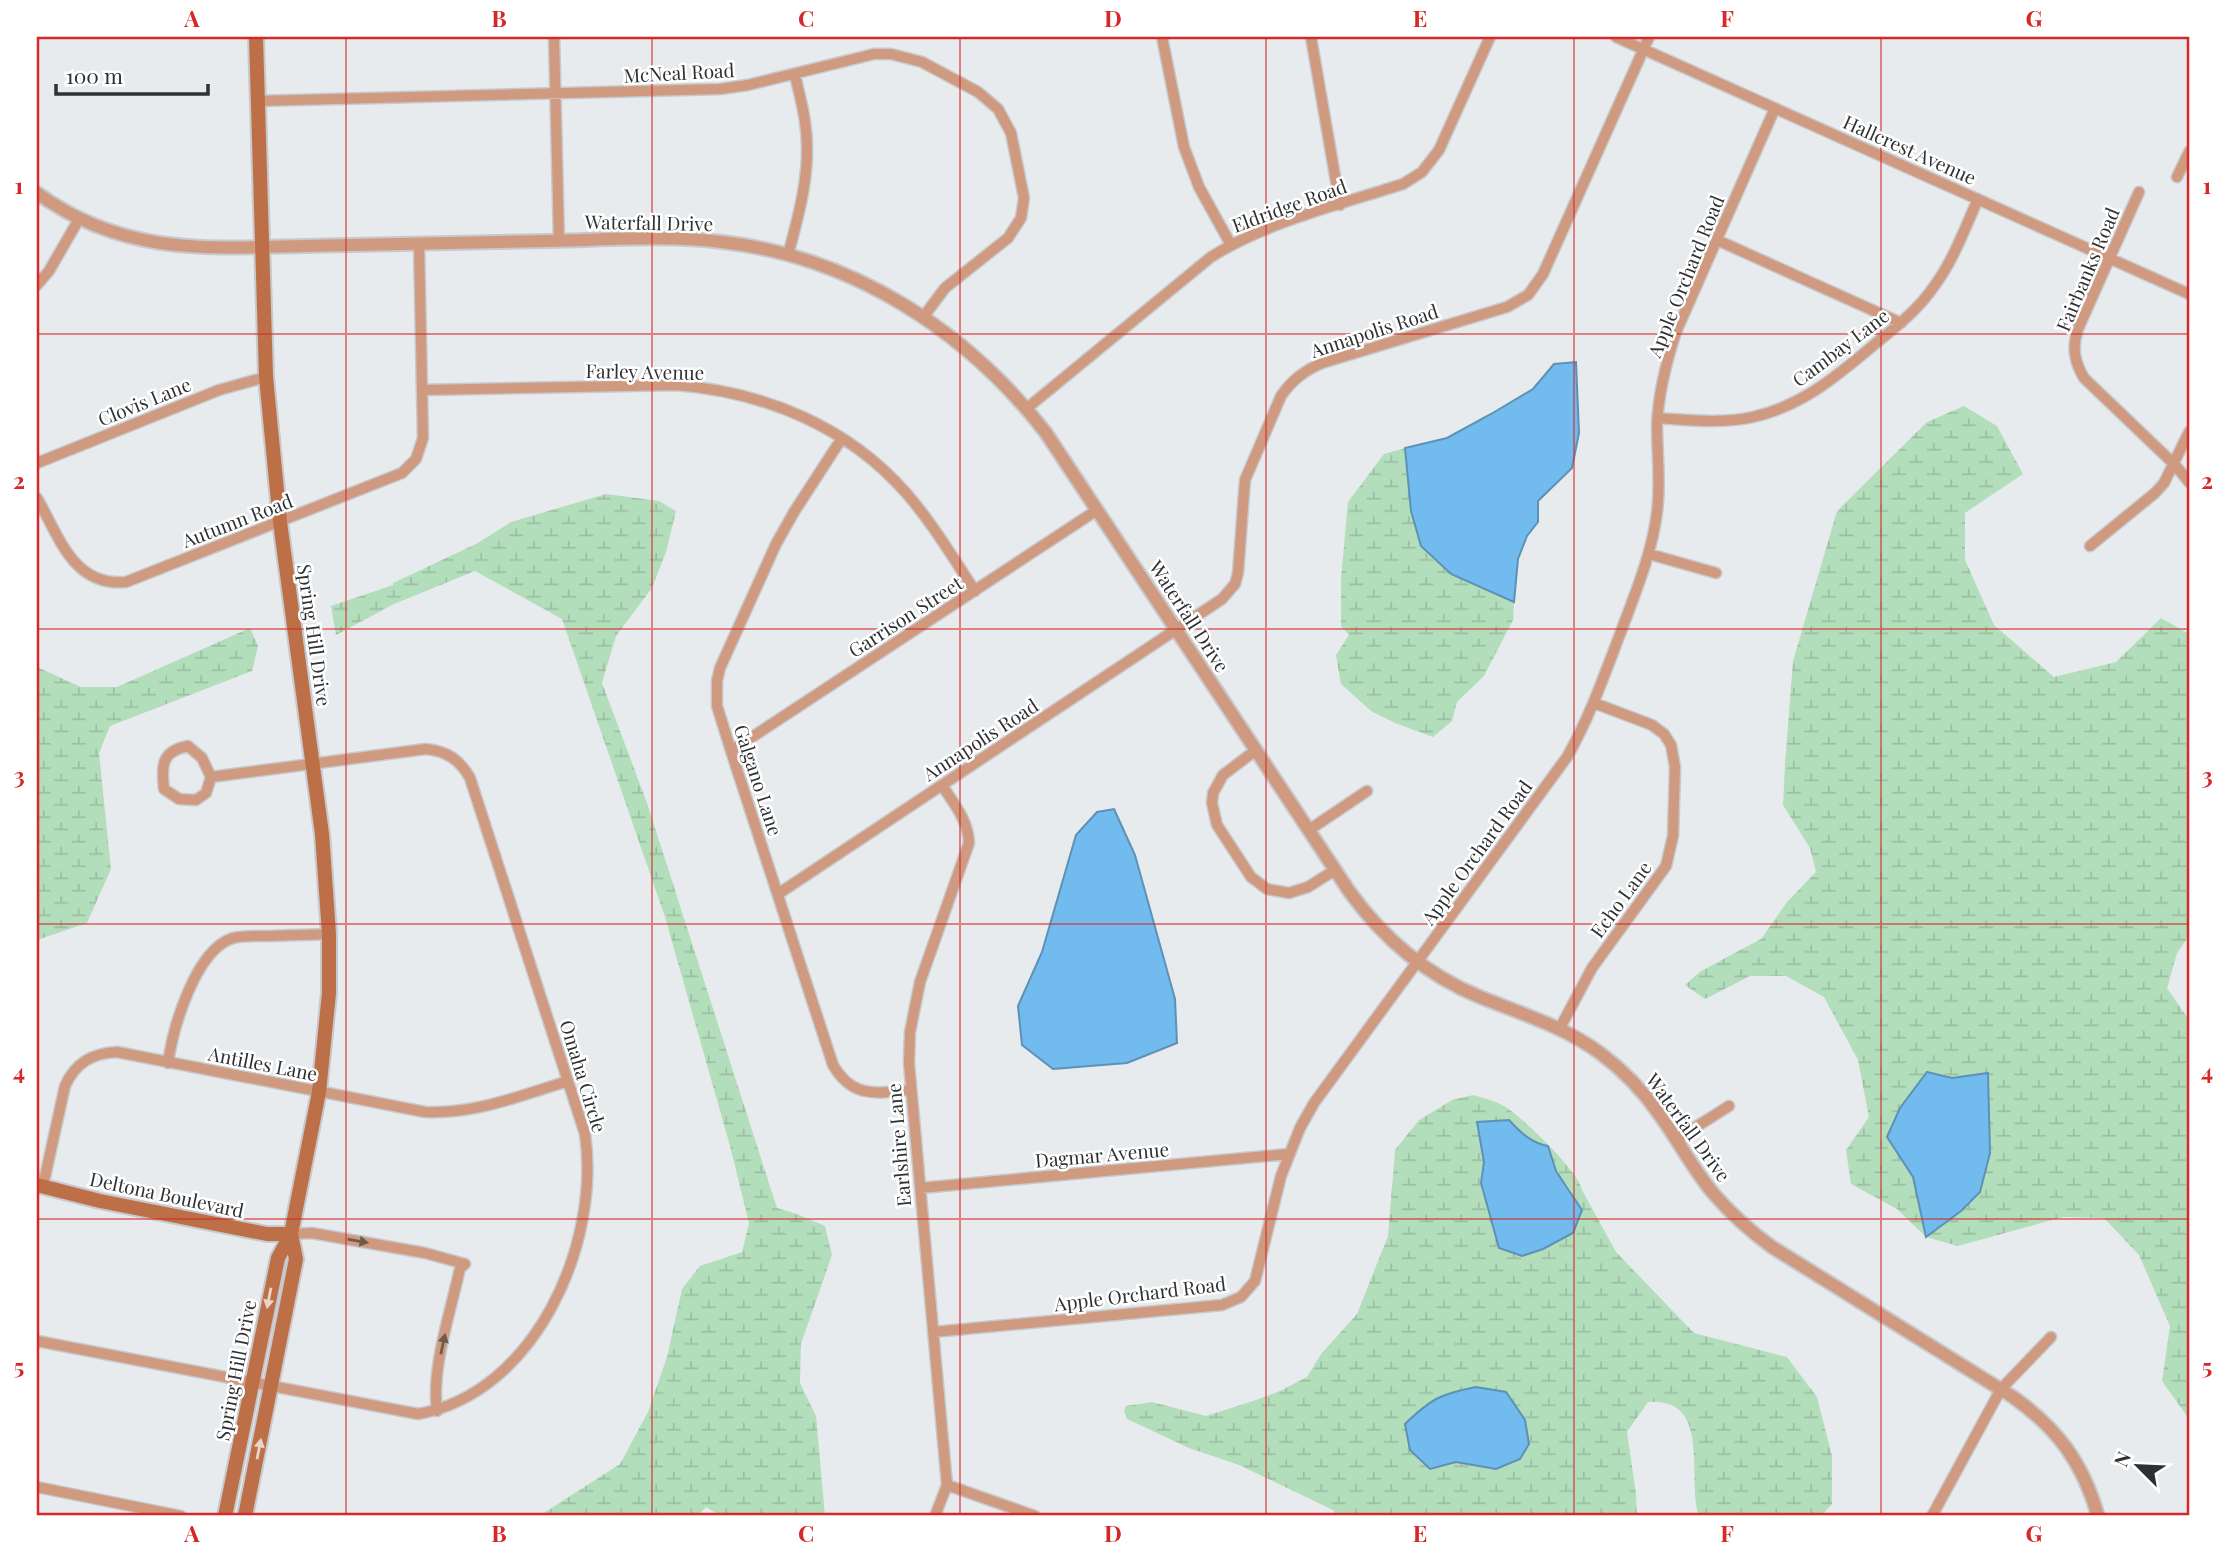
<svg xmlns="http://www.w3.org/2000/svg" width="2226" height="1553" font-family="'Playfair Display',serif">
	<defs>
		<pattern id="wetland-marsh" width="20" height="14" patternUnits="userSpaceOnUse" patternTransform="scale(1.75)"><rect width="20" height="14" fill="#b3debb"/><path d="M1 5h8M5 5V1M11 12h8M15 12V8" fill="none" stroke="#9abfa1"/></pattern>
	</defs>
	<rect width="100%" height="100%" fill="#e8ebee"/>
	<path fill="url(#wetland-marsh)" fill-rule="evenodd" d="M1964 406 1997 426 2023 474 1965 513V560L1994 625 2054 677 2116 662 2161 618 2189 634V936L2177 953 2167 988 2189 1020V1419L2162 1381 2170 1326 2139 1255 2104 1218 2063 1217 1958 1246 1926 1237 1897 1209 1851 1184 1846 1150 1869 1117 1858 1060 1824 997 1786 976H1750L1705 999 1685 985 1701 971 1761 939 1787 902 1816 872 1810 848 1783 805 1785 764 1793 661 1837 511 1927 422ZM1927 1072 1951 1078 1988 1074 1926 1237 1913 1177Z
		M1405 448 1411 511 1451 574 1514 602 1513 620 1484 676 1457 702 1452 721 1433 737 1395 723 1371 711 1341 684 1336 655 1349 635 1341 626V578L1348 502 1384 454Z
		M606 494 659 501 676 511 666 552 652 588 616 636 602 683 647 803 777 1208 797 1214 825 1226 832 1255 801 1344 800 1383 816 1416 825 1516H721L706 1507 697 1516H539L620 1464 648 1412 667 1357 682 1289 700 1266 742 1252 749 1223 730 1146 665 917 562 619 475 571 394 604 336 635 331 606 393 585V583L476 544 511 522Z
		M250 628 258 646 252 671 110 726 99 753 111 869 87 923 37 940V667L81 687H117Z
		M1473 1095C1483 1098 1495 1101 1504 1106 1522 1117 1579 1171 1582 1190L1616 1252 1694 1333 1787 1357 1817 1397 1832 1456V1504L1821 1516H1699C1686 1479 1713 1397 1648 1402L1627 1432 1636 1494 1637 1516H1337L1333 1510 1239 1465 1189 1448 1127 1419 1124 1411 1126 1406 1152 1402 1206 1416 1253 1401 1280 1391 1307 1377 1321 1354 1357 1314 1380 1256 1388 1236 1395 1150 1419 1120 1452 1100ZM1509 1120C1520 1132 1531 1143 1548 1146L1556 1171 1572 1192 1482 1183 1484 1162 1477 1123ZM1506 1392 1525 1420 1528 1444 1496 1469 1456 1462Z"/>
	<path fill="#71bbef" stroke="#5d91b6" stroke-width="2" d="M1576 362 1579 433 1572 468 1538 501V522L1527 536 1518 559 1514 602 1451 574 1421 546 1411 511 1405 448 1447 438 1491 414 1533 389 1554 364Z
		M1114 809 1135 855 1175 999 1177 1043 1127 1063 1053 1069 1022 1045 1018 1006 1042 952 1076 835 1097 812Z
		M1927 1072 1952 1078 1988 1073 1990 1153 1980 1192 1961 1211 1926 1237 1913 1177 1887 1137 1900 1108Z
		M1509 1120C1520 1132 1531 1143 1548 1146L1556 1171 1582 1210 1573 1233 1543 1249 1522 1256 1499 1248 1481 1183 1484 1162 1477 1122Z
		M1476 1387 1506 1392 1525 1420 1529 1444 1520 1459 1496 1469 1456 1462 1430 1469 1410 1450 1405 1424C1431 1399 1440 1394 1476 1387Z"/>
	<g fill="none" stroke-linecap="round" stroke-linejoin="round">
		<g stroke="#c7c9cc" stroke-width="13">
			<path id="minor" d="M554 37 559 241
				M1162 37 1184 147 1199 187 1231 245
				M1311 37 1340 205
				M1616 37 2189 294
				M257 101 720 89 748 85 874 54H891L922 62 978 92 998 109 1011 133 1024 198 1021 218 1008 238 945 288 924 316
				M2177 177 2189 152
				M2139 192 2078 329C2072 347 2074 361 2084 378L2175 465 2189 482
				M1717 240 1901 323
				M788 255C800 211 812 167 805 122 803 106 798 90 795 74
				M37 285 49 271 79 219
				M422 390 676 385C764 392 848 426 907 494 933 524 953 558 975 591
				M1026 409 1211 257C1266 222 1341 204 1403 184L1422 172 1439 150 1490 37
				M1658 418C1689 420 1722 424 1753 417 1802 406 1837 376 1875 344 1897 326 1919 309 1935 285 1954 259 1965 228 1978 199
				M842 438 794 512 776 544 720 668 717 681V706L731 751 833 1065C853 1099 876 1093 911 1090
				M37 463 219 390 266 377
				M37 498C59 536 73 587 126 582L402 473 416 459 423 438 419 244
				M2090 546 2155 493 2164 483 2189 432
				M1649 554 1716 573
				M188 746 202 758 211 777 206 793 196 800 179 799 164 789C161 765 162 751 188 746Z
				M1256 750 1223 775 1213 793 1212 803 1217 825 1251 877 1267 889 1289 893 1308 887 1335 870
				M731 751 1097 510
				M1309 830 1367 791
				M778 894 1222 599 1235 584 1238 573 1245 480 1281 396C1292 380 1304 371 1322 363L1507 307 1528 295 1543 274 1649 37
				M1560 1028 1592 968 1666 866 1673 836 1675 767 1671 745 1664 734 1652 725 1594 703
				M168 1063C173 1028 195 950 233 938 244 935 258 936 270 936 290 935 310 935 329 934
				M1677 1139 1729 1106
				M43 1186 65 1086C75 1063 92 1053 117 1052L425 1112C475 1114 520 1096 568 1081
				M920 1188 1288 1154
				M291 1234 312 1233 425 1253 465 1264 460 1268C451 1311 431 1368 437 1411
				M933 1332 1222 1305 1241 1297 1255 1281 1281 1176 1300 1128 1314 1103 1567 757C1590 717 1605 673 1622 629 1636 591 1652 553 1657 512 1661 483 1657 455 1657 426 1658 394 1666 363 1676 332L1775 108
				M37 1341 418 1414C536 1393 601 1243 585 1134L470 778C460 760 447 751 426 749L211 777
				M947 1485 1035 1516
				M37 1487 181 1516
				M935 1516 947 1485 909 1063 910 1032 920 982 969 843C968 820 954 804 942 785
				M1932 1516 2001 1389 2051 1337"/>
		</g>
		<g stroke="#c7c9cc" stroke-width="16">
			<path id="tertiary" d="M37 193C121 254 204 249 303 246 384 245 466 243 548 241 606 240 665 235 722 242 853 257 966 330 1046 433L1349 891C1383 938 1426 975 1480 997 1522 1014 1563 1026 1600 1053 1623 1070 1643 1091 1659 1114 1678 1140 1693 1169 1713 1193 1731 1214 1750 1231 1772 1247L2013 1397C2058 1429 2083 1463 2098 1516"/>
		</g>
		<g stroke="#c7c9cc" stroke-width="18">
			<path id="secondary" d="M37 1185 100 1201 267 1234H291
				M225 1516 278 1258 291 1234 319 1092 329 993V934L322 834 280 522 266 377 256 37
				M245 1516 296 1259 291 1234"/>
		</g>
		<use href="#minor" stroke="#cf9a7f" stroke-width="10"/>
		<use href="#tertiary" stroke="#cf9a7f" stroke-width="12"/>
		<use href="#secondary" stroke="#bd7047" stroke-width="14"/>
	</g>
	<defs><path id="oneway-solid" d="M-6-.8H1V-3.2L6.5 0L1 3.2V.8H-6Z" transform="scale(1.75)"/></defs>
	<g fill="#6f5a50">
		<use href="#oneway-solid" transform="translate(358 1241) rotate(10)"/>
		<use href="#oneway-solid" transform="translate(443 1344) rotate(-78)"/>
	</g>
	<g fill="#ebd4c8">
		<use href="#oneway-solid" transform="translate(269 1298) rotate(101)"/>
		<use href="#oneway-solid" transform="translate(259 1449) rotate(-79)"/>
	</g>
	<path fill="none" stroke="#d62828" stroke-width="2" stroke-opacity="0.55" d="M346 37V1516M652 37V1516M960 37V1516M1266 37V1516M1574 37V1516M1881 37V1516M37 334H2189M37 629H2189M37 924H2189M37 1219H2189"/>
	<g text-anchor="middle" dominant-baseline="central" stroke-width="5" stroke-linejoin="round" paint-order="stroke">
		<g font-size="19" fill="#2f3031" stroke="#fff">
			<text transform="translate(679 72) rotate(-3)">McNeal Road</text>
			<text transform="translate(1910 149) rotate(24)">Hallcrest Avenue</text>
			<text transform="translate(1289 205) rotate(-20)">Eldridge Road</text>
			<text transform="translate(649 222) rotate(1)">Waterfall Drive</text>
			<text transform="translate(2087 269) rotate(-67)">Fairbanks Road</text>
			<text transform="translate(1685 276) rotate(-68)">Apple Orchard Road</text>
			<text transform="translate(1374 330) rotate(-18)">Annapolis Road</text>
			<text transform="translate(1840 347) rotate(-37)">Cambay Lane</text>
			<text transform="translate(645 371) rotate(1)">Farley Avenue</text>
			<text transform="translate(144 401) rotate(-22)">Clovis Lane</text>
			<text transform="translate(237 520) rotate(-21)">Autumn Road</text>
			<text transform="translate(905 616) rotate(-33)">Garrison Street</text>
			<text transform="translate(1190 616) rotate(57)">Waterfall Drive</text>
			<text transform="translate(315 635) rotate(82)">Spring Hill Drive</text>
			<text transform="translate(980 739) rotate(-33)">Annapolis Road</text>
			<text transform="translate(759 780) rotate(72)">Galgano Lane</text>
			<text transform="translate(1476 852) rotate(-54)">Apple Orchard Road</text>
			<text transform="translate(1620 899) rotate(-54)">Echo Lane</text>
			<text transform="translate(263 1063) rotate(11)">Antilles Lane</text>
			<text transform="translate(584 1076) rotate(73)">Omaha Circle</text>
			<text transform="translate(1689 1127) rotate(54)">Waterfall Drive</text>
			<text transform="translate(898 1145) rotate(-95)">Earlshire Lane</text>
			<text transform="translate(1102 1154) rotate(-5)">Dagmar Avenue</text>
			<text transform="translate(167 1194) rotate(12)">Deltona Boulevard</text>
			<text transform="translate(1140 1293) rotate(-7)">Apple Orchard Road</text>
			<text transform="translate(235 1370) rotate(-79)">Spring Hill Drive</text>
		</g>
	</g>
	<rect width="2226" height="1553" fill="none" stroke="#ffffff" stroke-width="77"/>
	<g transform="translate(2138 1466) rotate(294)" stroke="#ffffff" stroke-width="5" paint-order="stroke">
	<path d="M0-5L12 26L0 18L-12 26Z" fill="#2f3031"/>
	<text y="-10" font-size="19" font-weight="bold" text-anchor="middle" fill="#2f3031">N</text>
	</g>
	<path d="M56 84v10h152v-10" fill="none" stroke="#2f3031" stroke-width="3.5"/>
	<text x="66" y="84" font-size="21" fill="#2f3031" stroke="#ffffff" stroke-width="5" paint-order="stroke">100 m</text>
	<rect x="38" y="38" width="2150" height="1476" fill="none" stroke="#d62828" stroke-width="2.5"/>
	<g font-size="23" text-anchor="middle" font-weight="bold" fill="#d62828">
		<text x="192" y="27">A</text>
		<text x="499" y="27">B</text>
		<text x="806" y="27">C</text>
		<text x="1113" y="27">D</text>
		<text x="1420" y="27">E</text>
		<text x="1727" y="27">F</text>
		<text x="2034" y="27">G</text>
		<text x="19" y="194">1</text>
		<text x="2207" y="194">1</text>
		<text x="19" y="489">2</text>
		<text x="2207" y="489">2</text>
		<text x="19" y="784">3</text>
		<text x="2207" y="784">3</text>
		<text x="19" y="1080">4</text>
		<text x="2207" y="1080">4</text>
		<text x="19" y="1375">5</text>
		<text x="2207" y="1375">5</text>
		<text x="192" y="1542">A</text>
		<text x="499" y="1542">B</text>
		<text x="806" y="1542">C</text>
		<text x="1113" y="1542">D</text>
		<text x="1420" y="1542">E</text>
		<text x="1727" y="1542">F</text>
		<text x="2034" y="1542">G</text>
	</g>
</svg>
